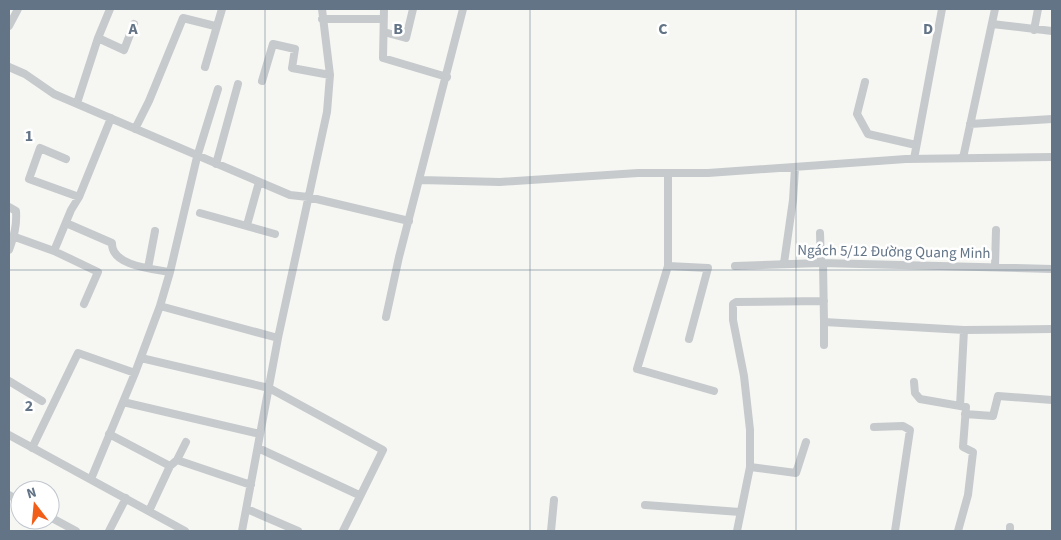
<svg xmlns="http://www.w3.org/2000/svg" width="1061" height="540" font-family="'Source Sans 3',sans-serif">
	<rect width="100%" height="100%" fill="#f6f7f3"/>
	<g fill="none" stroke-linecap="round" stroke-linejoin="round">
		<path stroke="#c6cacd" stroke-width="8" d="M384 9 383 58 447 77
			M322 19H383
			M992 24 1052 31
			M9 26 18 9
			M1034 30 1038 9
			M384 32 406 38 413 9
			M98 38 124 50 134 24
			M9 67 25 74 54 94 290 195 308 197 409 221
			M205 67 222 9
			M262 81 273 44 295 49 292 68 330 75
			M865 82 857 114 868 134 916 145
			M77 103 98 38 110 9
			M970 124 1052 119
			M135 129 149 101 183 18 215 26
			M963 158 995 9
			M66 159 40 148 29 179 79 197
			M914 159 942 9
			M216 164 238 84
			M668 173V266L637 369 714 391
			M420 180 500 182 638 173H708L906 159 1052 157
			M9 207 16 211C17 226 14 236 9 250
			M200 213 275 234
			M66 223 112 243C111 266 153 269 170 272
			M247 225 259 182
			M820 233 821 263
			M15 237 54 251 98 272 84 304
			M54 251 71 210 79 197 111 118
			M784 263 793 200 795 168
			M823 263 824 322
			M668 266 708 268 689 339
			M735 266 821 263 1052 269
			M995 267 996 230
			M148 268 155 231
			M160 306 278 338
			M386 317 399 257 463 9
			M824 345V322L964 330 1052 329
			M141 358 269 388 383 450 343 531
			M9 381 42 401
			M914 382 915 393 920 399 966 407 963 447 973 452 968 495 958 531
			M123 402 260 434
			M960 406 964 330
			M965 414 993 416 998 396 1052 400
			M874 427 903 426 910 430 895 531
			M109 434 170 466
			M9 435 185 531
			M32 448 78 353 135 373
			M258 448 359 495
			M177 460 251 485
			M750 467 796 473 806 442
			M91 479 135 373 160 306 170 272 197 157 218 89
			M9 495 20 501
			M645 505 740 512
			M247 509 298 531
			M149 511 170 466 177 460 186 442
			M50 517 76 531
			M109 531 126 498
			M242 531 278 338 327 112 330 75 322 9
			M551 531 554 500
			M737 531 750 467V430L744 376 733 320V304L736 302 824 301
			M1010 531V527"/>
	</g>
	<path fill="none" stroke="#637487" stroke-width="1" stroke-opacity="0.55" d="M265 9V531M530 9V531M796 9V531M9 270H1052"/>
	<g text-anchor="middle" dominant-baseline="central" stroke-width="5" stroke-linejoin="round" paint-order="stroke">
		<g font-size="15" fill="#637487" stroke="#fff">
			<text transform="translate(894 252) rotate(1)">Ngách 5/12 Đường Quang Minh</text>
		</g>
	</g>
	<g font-size="16" text-anchor="middle" font-weight="bold" fill="#637487" stroke="#fff" stroke-width="5" stroke-linejoin="round" paint-order="stroke">
		<text x="133" y="34">A</text>
		<text x="398" y="34">B</text>
		<text x="663" y="34">C</text>
		<text x="928" y="34">D</text>
		<text x="29" y="141">1</text>
		<text x="29" y="411">2</text>
	</g>
	<rect width="1061" height="540" fill="none" stroke="#637487" stroke-width="20"/>
	<g transform="translate(35 505) rotate(344)"><circle r="24" fill="#ffffff" stroke="#c1c7cf"/>
	<path d="M0-4L9 19L0 12L-9 19Z" fill="#f25e18"/>
	<text y="-8" font-size="14" font-weight="bold" text-anchor="middle" fill="#637487">N</text>
	</g>
</svg>
